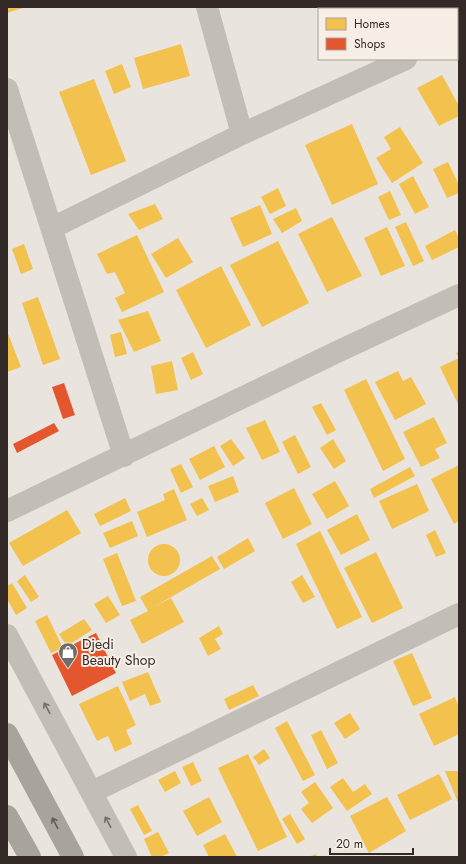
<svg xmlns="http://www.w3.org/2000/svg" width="466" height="864" font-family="Jost,sans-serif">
	<rect width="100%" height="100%" fill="#eae4de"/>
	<path fill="#f2c14e" d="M7 7H26L7 13Z
		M181 44 190 76 143 89 134 58Z
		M122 64 131 87 114 94 105 71Z
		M442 75 459 106V116L439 126 417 88Z
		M94 79 126 161 91 175 59 92Z
		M352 124 378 184 332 205 305 145Z
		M400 127 423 163 392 183 376 158 391 149 384 137Z
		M448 162 459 185V193L447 198 433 169Z
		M413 176 429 207 415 214 399 184Z
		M278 188 286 206 270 214 261 197Z
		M390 191 401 215 389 220 378 197Z
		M155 204 163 219 139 230 128 214Z
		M260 205 272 234 243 247 230 218Z
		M296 208 302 221 282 233 273 219Z
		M332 217 362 276 327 292 298 234Z
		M406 222 424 261 413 266 395 227Z
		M387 227 405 266 381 276 364 238Z
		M455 230 459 238V247L432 260 425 246Z
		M137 235 164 292 122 312 115 298 125 293 115 272 107 274 97 254Z
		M178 238 193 262 166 278 151 254Z
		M278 241 309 303 262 327 230 265Z
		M24 244 33 269 21 274 12 249Z
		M221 266 251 325 206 348 176 290Z
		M38 297 60 359 43 365 22 303Z
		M148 311 161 341 134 352 118 320Z
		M7 331 21 367 7 372Z
		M121 332 127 354 115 357 110 335Z
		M459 351V406L440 367 459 358 456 353Z
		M193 352 203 374 191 380 181 358Z
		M172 361 178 390 156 394 151 366Z
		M398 371 403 381 411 377 426 404 395 420 375 382Z
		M366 379 405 459 383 471 344 390Z
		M321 403 336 430 327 435 312 407Z
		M434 417 447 443 435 449 440 458 421 467 403 432Z
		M265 420 280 452 262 460 246 428Z
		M295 435 311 467 298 474 282 442Z
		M231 439 245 458 233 466 220 446Z
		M333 439 346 461 334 469 320 448Z
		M214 446 225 467 200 480 189 459Z
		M181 464 193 487 181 493 170 469Z
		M459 465V521L454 524 431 479Z
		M410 467 415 476 374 498 370 489Z
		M233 476 239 492 215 502 208 486Z
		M335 481 349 506 327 519 312 494Z
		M417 484 429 511 392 529 379 501Z
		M294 488 312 524 283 539 265 503Z
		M174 489 187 520 147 537 137 512 165 500 163 494Z
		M125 498 131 511 100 526 94 514Z
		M202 498 209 510 197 516 190 504Z
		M67 510 81 533 23 566 9 543Z
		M357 514 370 540 341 555 327 530Z
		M132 521 138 536 110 548 103 533Z
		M435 530 446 553 436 557 426 535Z
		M320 531 362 617 337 629 296 544Z
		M248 538 255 551 224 569 217 557Z
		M148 560a16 16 0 1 1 32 0a16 16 0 1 1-32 0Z
		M376 552 403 608 372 623 344 568Z
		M117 553 136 601 122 606 103 559Z
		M212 556 220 569 152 608 171 598 184 622 142 644 130 620 148 611 140 597Z
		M25 575 39 597 31 602 17 581Z
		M302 575 315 597 303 603 291 582Z
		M12 583 27 608 16 615 7 599V586Z
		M108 596 120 615 106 623 94 604Z
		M47 615 63 648 51 653 35 621Z
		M84 619 92 630 67 646 59 634Z
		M219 626 223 634 215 639 221 649 208 656 199 638Z
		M412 653 432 698 413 706 393 661Z
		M148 672 161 702 150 706 145 694 130 701 122 682Z
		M253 685 259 696 229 710 224 699Z
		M118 686 136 725 126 730 132 744 115 752 108 736 97 741 79 704Z
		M455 697 459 707V734L434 746 419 714Z
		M350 713 360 729 345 739 334 723Z
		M287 721 315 775 303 781 275 728Z
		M321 730 338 763 327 769 311 735Z
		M264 749 270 758 259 765 253 757Z
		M248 754 287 837 258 851 218 768Z
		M193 762 202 781 191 786 182 767Z
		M175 771 181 783 165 792 158 780Z
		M445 771H459V805Z
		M439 774 452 799 410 820 397 795Z
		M343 778 353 792 365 784 372 794 347 811 330 787Z
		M315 782 333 808 312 823 301 809 309 803 301 792Z
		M209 797 222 822 197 836 183 811Z
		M387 797 406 831 369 853 350 816Z
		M138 805 152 831 144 835 130 809Z
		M290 814 305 839 297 844 282 819Z
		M158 832 169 853 160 857H152L144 839Z
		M225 834 237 857H209L203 845Z
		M316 854 317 857H308Z"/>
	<path fill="#e4572e" d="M64 383 75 415 63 419 52 387Z
		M54 423 59 431 17 453 13 444Z
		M96 633 116 673 72 696 52 655Z"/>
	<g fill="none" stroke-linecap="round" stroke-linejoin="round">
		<path stroke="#c3bdb8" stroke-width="22" d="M207 7 242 134
			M457 35 459 34
			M7 89 124 456
			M52 228 242 134 406 59
			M7 511 339 351 459 295
			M7 635 126 857
			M92 792 459 614"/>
		<path stroke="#a9a39e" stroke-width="22" d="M7 734 73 857
			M7 816 30 857"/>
	</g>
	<defs><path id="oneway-shaft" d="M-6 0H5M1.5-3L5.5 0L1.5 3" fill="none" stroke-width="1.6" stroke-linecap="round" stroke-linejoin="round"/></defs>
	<g stroke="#746c68">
		<use href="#oneway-shaft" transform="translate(47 708) rotate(-118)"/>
		<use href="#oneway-shaft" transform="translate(108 822) rotate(-118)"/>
	</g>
	<use stroke="#625a57" href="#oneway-shaft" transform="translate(55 823) rotate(-118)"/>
	<defs>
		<g id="shop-pin" transform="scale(1)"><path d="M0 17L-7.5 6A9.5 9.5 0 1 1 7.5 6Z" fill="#736b67" stroke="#f7efe5"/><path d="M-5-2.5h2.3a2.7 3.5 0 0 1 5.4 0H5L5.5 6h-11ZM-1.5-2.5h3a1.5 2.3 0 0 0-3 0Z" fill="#fff"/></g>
	</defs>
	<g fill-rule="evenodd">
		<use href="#shop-pin" x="68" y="652"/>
	</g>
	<g text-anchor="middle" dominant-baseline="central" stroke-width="4" stroke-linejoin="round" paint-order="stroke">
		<g font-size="14" fill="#332a27" stroke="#f7efe5" text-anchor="start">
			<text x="82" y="644">Djedi<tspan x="82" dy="16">Beauty Shop</tspan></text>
		</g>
	</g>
	<rect width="466" height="864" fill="none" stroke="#332a27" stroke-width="16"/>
	<rect x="318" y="8" width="140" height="52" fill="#f7efe5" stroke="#a9a099"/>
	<rect x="326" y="18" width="20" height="12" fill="#f2c14e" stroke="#a9a099"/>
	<text x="354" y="28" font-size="12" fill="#332a27">Homes</text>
	<rect x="326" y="38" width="20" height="12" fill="#e4572e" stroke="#a9a099"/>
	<text x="354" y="48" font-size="12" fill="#332a27">Shops</text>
	<path d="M330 848v6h83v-6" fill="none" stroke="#332a27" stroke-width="2"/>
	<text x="336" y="848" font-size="12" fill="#332a27" stroke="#f7efe5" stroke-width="3" paint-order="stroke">20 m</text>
</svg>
